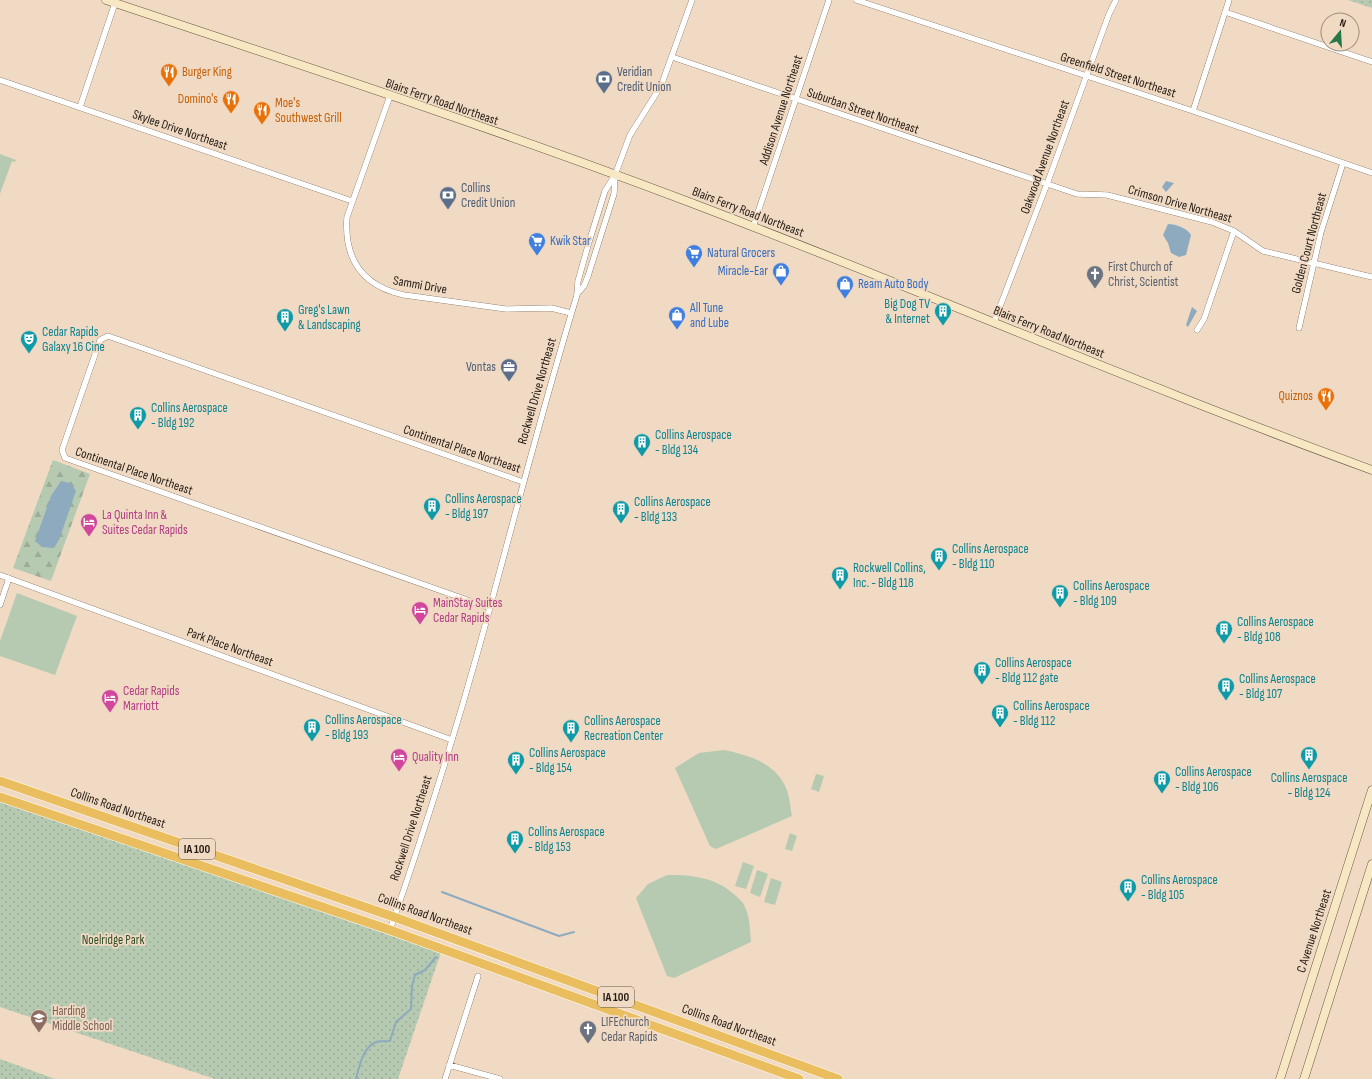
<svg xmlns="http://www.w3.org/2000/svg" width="1372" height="1079" font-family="'Sofia Sans Condensed',sans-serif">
	<defs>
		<pattern id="forest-firs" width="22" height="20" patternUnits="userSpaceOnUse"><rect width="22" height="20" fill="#b6c9b1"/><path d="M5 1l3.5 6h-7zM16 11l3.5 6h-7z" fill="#9cac97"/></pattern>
		<pattern id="park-dots" width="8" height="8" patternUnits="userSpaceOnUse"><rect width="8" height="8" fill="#b6c9b1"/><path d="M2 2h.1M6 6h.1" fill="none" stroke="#9cac97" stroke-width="1.8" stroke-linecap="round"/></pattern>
	</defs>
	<rect width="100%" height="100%" fill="#f1dac4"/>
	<path fill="#b6c9b1" d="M0 154 16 160 15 162 12 161 0 194Z
		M17 593 77 616 55 675 0 656V641Z
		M724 750C748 755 776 763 786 788 790 797 790 808 792 816L716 849 710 846 675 768 699 753Z
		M816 774 824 776 819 792 811 789Z
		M790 833 797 836 792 851 785 849Z
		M743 862 754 866 746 889 735 886Z
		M757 870 768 874 760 897 750 893Z
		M667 875C693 875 716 877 736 896 739 899 743 902 744 905 750 916 750 930 751 942L674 978 667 976 636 898 648 884Z
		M771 878 782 882 775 905 764 902Z"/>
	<path fill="url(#forest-firs)" d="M53 460 90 474 51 581 13 568Z"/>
	<path fill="url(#park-dots)" d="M1348 0H1372V8Z
		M0 797 442 949 398 1079H215L0 1007Z
		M0 1059 55 1079H0Z"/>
	<path fill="#8eaabf" d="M1166 181 1174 183 1166 192 1162 187Z
		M1168 224C1176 224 1187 228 1191 235L1186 255 1179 257 1171 253 1168 243 1163 235Z
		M1192 307 1197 311 1188 327 1186 325Z
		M61 481 70 483 76 491 59 540 54 548 42 547 35 541 51 496Z"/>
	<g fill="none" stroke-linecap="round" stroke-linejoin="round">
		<path stroke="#8eaabf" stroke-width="2" d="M442 892 559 936 574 932
			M356 1079C359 1067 363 1047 376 1042 380 1041 386 1041 390 1041L396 1022 411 1009 412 986 415 975 425 970 436 957"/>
		<g stroke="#675440" stroke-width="6">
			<path id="minor" d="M856 0 1193 111 1372 173
				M1225 12 1372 62
				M672 57 1077 194 1107 195 1212 222 1234 231 1263 251 1372 277
				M0 80 352 201
				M390 96 347 217C344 259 362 286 404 295L506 309 551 308 571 313
				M80 107 116 0
				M1193 111 1229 0
				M753 227 829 0
				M577 294 584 286 588 276 614 194 615 176
				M994 322 1047 184 1109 14 1116 0
				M1299 328 1321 232 1343 163
				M1197 330 1204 319 1234 231
				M0 575 452 740
				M0 605 9 578
				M490 608 65 458 62 450 100 340 108 336 523 482
				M390 930C422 838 452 744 478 651 511 532 541 412 577 295L578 281 589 242 605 191 615 175 630 135 661 86 692 0
				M449 1065 500 1079
				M445 1079 478 976"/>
		</g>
		<g stroke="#675440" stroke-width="9">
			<path id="secondary" d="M106 0C301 65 497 129 689 202 918 289 1142 386 1372 470
				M1280 1079 1372 790
				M1304 1079 1372 864"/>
		</g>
		<g stroke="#fff" stroke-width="10">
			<path id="trunk" d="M0 781 394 917 838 1079
				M0 797 390 930 799 1079"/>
		</g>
		<use href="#minor" stroke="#fff" stroke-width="5.5"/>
		<use href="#secondary" stroke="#f7e7c2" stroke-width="8"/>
		<use href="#trunk" stroke="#eabe5e" stroke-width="9"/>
	</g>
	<defs>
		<g id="restaurant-pin" transform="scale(0.9)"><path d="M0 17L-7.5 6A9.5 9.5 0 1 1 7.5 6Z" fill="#e8710a" stroke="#f1dac4"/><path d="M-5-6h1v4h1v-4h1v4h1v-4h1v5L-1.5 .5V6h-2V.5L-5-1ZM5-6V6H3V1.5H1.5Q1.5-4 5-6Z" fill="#fff"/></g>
		<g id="bank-pin" transform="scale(0.9)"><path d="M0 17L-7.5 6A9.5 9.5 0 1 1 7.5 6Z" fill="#5c6f8a" stroke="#f1dac4"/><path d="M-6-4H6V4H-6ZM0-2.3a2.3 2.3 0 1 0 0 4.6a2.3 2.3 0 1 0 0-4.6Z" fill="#fff"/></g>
		<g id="supermarket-pin" transform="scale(0.9)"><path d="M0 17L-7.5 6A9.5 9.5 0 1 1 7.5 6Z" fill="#3f7fe0" stroke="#f1dac4"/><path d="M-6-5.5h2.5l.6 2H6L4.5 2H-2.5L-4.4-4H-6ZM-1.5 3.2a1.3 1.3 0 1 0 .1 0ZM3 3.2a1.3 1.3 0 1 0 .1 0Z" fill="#fff"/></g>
		<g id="shop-pin" transform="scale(0.9)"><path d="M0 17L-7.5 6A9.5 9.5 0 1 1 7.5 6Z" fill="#3f7fe0" stroke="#f1dac4"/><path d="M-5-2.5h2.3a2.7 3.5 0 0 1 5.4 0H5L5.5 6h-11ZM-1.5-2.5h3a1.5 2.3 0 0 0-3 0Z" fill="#fff"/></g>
		<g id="church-pin" transform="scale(0.9)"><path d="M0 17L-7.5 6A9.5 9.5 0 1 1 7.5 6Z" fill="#6b7280" stroke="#f1dac4"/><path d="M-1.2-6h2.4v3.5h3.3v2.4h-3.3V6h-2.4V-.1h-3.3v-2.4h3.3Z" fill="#fff"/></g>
		<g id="building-pin" transform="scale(0.9)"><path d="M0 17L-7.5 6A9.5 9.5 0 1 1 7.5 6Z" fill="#0f9aa8" stroke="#f1dac4"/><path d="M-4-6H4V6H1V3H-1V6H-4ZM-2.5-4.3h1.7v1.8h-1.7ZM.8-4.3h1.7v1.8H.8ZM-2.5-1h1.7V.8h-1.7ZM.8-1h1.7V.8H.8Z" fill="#fff"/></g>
		<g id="theatre-pin" transform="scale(0.9)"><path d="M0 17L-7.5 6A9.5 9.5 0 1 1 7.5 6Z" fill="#0f9aa8" stroke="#f1dac4"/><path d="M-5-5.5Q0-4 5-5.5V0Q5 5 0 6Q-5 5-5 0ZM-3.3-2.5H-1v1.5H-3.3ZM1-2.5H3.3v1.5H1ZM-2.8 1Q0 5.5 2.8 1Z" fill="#fff"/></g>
		<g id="office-pin" transform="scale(0.9)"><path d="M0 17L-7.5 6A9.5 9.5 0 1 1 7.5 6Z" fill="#5c6f8a" stroke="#f1dac4"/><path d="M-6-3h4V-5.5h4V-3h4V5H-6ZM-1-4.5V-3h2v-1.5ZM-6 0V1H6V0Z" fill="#fff"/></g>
		<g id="hotel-pin" transform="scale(0.9)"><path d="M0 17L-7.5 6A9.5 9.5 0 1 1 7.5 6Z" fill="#d1479c" stroke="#f1dac4"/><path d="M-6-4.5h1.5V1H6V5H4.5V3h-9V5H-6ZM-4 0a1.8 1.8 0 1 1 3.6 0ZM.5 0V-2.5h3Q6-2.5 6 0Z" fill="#fff"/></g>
		<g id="school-pin" transform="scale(0.9)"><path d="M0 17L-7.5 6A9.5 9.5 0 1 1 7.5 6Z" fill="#8d6e63" stroke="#f1dac4"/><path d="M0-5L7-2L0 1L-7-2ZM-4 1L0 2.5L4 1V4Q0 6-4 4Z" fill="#fff"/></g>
	</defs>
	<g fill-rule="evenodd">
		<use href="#restaurant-pin" x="169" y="72"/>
		<use href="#bank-pin" x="604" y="79"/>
		<use href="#restaurant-pin" x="231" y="99"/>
		<use href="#restaurant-pin" x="262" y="110"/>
		<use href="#bank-pin" x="448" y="195"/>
		<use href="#supermarket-pin" x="537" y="241"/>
		<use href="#supermarket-pin" x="694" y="253"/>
		<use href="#shop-pin" x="781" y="271"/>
		<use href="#church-pin" x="1095" y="274"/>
		<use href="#shop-pin" x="845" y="284"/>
		<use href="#building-pin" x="943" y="311"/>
		<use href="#shop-pin" x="677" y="315"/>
		<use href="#building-pin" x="285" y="317"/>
		<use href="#theatre-pin" x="29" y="339"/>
		<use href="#office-pin" x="509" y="367"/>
		<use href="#restaurant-pin" x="1326" y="396"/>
		<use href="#building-pin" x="138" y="415"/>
		<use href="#building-pin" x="642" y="442"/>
		<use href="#building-pin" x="432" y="506"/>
		<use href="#building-pin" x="621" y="509"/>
		<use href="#hotel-pin" x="89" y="522"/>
		<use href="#building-pin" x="939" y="556"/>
		<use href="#building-pin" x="840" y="575"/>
		<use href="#building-pin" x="1060" y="593"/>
		<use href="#hotel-pin" x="420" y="610"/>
		<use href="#building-pin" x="1224" y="629"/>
		<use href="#building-pin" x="982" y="670"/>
		<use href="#building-pin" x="1226" y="686"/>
		<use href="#hotel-pin" x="110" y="698"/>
		<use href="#building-pin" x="1000" y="713"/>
		<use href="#building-pin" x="312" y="727"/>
		<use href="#building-pin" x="571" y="728"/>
		<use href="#building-pin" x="1309" y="755"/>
		<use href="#hotel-pin" x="399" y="757"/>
		<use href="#building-pin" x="516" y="760"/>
		<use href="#building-pin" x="1162" y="779"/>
		<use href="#building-pin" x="515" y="839"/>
		<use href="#building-pin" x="1128" y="887"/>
		<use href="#school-pin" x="39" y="1018"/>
		<use href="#church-pin" x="588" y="1029"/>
	</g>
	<g text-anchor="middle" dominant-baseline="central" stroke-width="3.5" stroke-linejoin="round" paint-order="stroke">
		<g fill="#f1dac4" stroke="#615448" stroke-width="1">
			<rect x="179" y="839" width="36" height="20" rx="3"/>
			<rect x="598" y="987" width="36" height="20" rx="3"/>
		</g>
		<g font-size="12" font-weight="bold" fill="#231b13">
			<text x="197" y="849">IA 100</text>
			<text x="616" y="997">IA 100</text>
		</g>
		<g font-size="13" fill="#c56008" stroke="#f1dac4" text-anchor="start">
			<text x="182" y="72">Burger King</text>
			<text x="218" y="99" text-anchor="end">Domino's</text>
			<text x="275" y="103">Moe's<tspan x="275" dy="15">Southwest Grill</tspan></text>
			<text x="1313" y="396" text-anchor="end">Quiznos</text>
		</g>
		<g font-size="13" fill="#4e5e75" stroke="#f1dac4" text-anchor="start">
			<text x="617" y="72">Veridian<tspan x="617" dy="15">Credit Union</tspan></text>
			<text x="461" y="188">Collins<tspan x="461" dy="15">Credit Union</tspan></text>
			<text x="496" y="367" text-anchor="end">Vontas</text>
		</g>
		<g font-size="13" fill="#231b13" stroke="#f1dac4">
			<text transform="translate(1118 75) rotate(18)">Greenfield Street Northeast</text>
			<text transform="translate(442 102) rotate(19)">Blairs Ferry Road Northeast</text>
			<text transform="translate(781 110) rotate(-72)">Addison Avenue Northeast</text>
			<text transform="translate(863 111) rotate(19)">Suburban Street Northeast</text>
			<text transform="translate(180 130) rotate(19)">Skylee Drive Northeast</text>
			<text transform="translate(1045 157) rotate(-70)">Oakwood Avenue Northeast</text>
			<text transform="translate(1180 204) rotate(16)">Crimson Drive Northeast</text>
			<text transform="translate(748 212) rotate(21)">Blairs Ferry Road Northeast</text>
			<text transform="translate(1309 243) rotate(-75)">Golden Court Northeast</text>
			<text transform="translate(420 285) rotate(10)">Sammi Drive</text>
			<text transform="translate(1049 332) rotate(22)">Blairs Ferry Road Northeast</text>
			<text transform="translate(537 391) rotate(-74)">Rockwell Drive Northeast</text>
			<text transform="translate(462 449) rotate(19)">Continental Place Northeast</text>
			<text transform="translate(134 471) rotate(19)">Continental Place Northeast</text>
			<text transform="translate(230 647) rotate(20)">Park Place Northeast</text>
			<text transform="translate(118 808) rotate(19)">Collins Road Northeast</text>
			<text transform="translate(411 828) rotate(-72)">Rockwell Drive Northeast</text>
			<text transform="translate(425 914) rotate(20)">Collins Road Northeast</text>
			<text transform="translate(1314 931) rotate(-72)">C Avenue Northeast</text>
			<text transform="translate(729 1025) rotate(20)">Collins Road Northeast</text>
		</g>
		<g font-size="13" fill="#366cbe" stroke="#f1dac4" text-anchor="start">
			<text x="550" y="241">Kwik Star</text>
			<text x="707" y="253">Natural Grocers</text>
			<text x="768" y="271" text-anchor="end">Miracle-Ear</text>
			<text x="858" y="284">Ream Auto Body</text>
			<text x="690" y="308">All Tune<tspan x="690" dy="15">and Lube</tspan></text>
		</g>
		<g font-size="13" fill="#5b616d" stroke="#f1dac4" text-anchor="start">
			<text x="1108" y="267">First Church of<tspan x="1108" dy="15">Christ, Scientist</tspan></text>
			<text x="601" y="1022">LIFEchurch<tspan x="601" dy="15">Cedar Rapids</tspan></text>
		</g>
		<g font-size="13" fill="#0d838f" stroke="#f1dac4" text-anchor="start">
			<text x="930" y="304" text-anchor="end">Big Dog TV<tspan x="930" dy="15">&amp; Internet</tspan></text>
			<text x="298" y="310">Greg's Lawn<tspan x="298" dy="15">&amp; Landscaping</tspan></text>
			<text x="42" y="332">Cedar Rapids<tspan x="42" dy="15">Galaxy 16 Cine</tspan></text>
			<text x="151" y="408">Collins Aerospace<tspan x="151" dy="15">- Bldg 192</tspan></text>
			<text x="655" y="435">Collins Aerospace<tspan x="655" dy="15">- Bldg 134</tspan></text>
			<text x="445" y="499">Collins Aerospace<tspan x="445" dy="15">- Bldg 197</tspan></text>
			<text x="634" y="502">Collins Aerospace<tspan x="634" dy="15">- Bldg 133</tspan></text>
			<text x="952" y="549">Collins Aerospace<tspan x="952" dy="15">- Bldg 110</tspan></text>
			<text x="853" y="568">Rockwell Collins,<tspan x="853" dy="15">Inc. - Bldg 118</tspan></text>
			<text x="1073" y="586">Collins Aerospace<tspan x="1073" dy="15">- Bldg 109</tspan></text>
			<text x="1237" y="622">Collins Aerospace<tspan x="1237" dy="15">- Bldg 108</tspan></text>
			<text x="995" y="663">Collins Aerospace<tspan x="995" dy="15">- Bldg 112 gate</tspan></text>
			<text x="1239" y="679">Collins Aerospace<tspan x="1239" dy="15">- Bldg 107</tspan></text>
			<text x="1013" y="706">Collins Aerospace<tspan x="1013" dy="15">- Bldg 112</tspan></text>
			<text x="325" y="720">Collins Aerospace<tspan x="325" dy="15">- Bldg 193</tspan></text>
			<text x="584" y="721">Collins Aerospace<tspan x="584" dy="15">Recreation Center</tspan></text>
			<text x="529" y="753">Collins Aerospace<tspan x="529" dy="15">- Bldg 154</tspan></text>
			<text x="1175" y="772">Collins Aerospace<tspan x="1175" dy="15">- Bldg 106</tspan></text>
			<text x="1309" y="778" text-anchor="middle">Collins Aerospace<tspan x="1309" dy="15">- Bldg 124</tspan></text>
			<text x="528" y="832">Collins Aerospace<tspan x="528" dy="15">- Bldg 153</tspan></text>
			<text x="1141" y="880">Collins Aerospace<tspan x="1141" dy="15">- Bldg 105</tspan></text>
		</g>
		<g font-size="13" fill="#b23c85" stroke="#f1dac4" text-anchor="start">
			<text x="102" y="515">La Quinta Inn &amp;<tspan x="102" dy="15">Suites Cedar Rapids</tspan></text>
			<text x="433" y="603">MainStay Suites<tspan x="433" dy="15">Cedar Rapids</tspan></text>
			<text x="123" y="691">Cedar Rapids<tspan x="123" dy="15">Marriott</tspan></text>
			<text x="412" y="757">Quality Inn</text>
		</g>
		<g font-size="13" fill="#2f4e26" stroke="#f1dac4">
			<text x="113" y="940">Noelridge Park</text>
		</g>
		<g font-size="13" fill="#785e54" stroke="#f1dac4" text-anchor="start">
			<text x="52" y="1011">Harding<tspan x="52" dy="15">Middle School</tspan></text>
		</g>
	</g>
	<g transform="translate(1340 32) rotate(18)"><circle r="19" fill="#f1dac4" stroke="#9f8e7d"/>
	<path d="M0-3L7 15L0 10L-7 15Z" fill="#287748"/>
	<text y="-6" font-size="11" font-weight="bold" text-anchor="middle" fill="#231b13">N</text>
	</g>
</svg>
